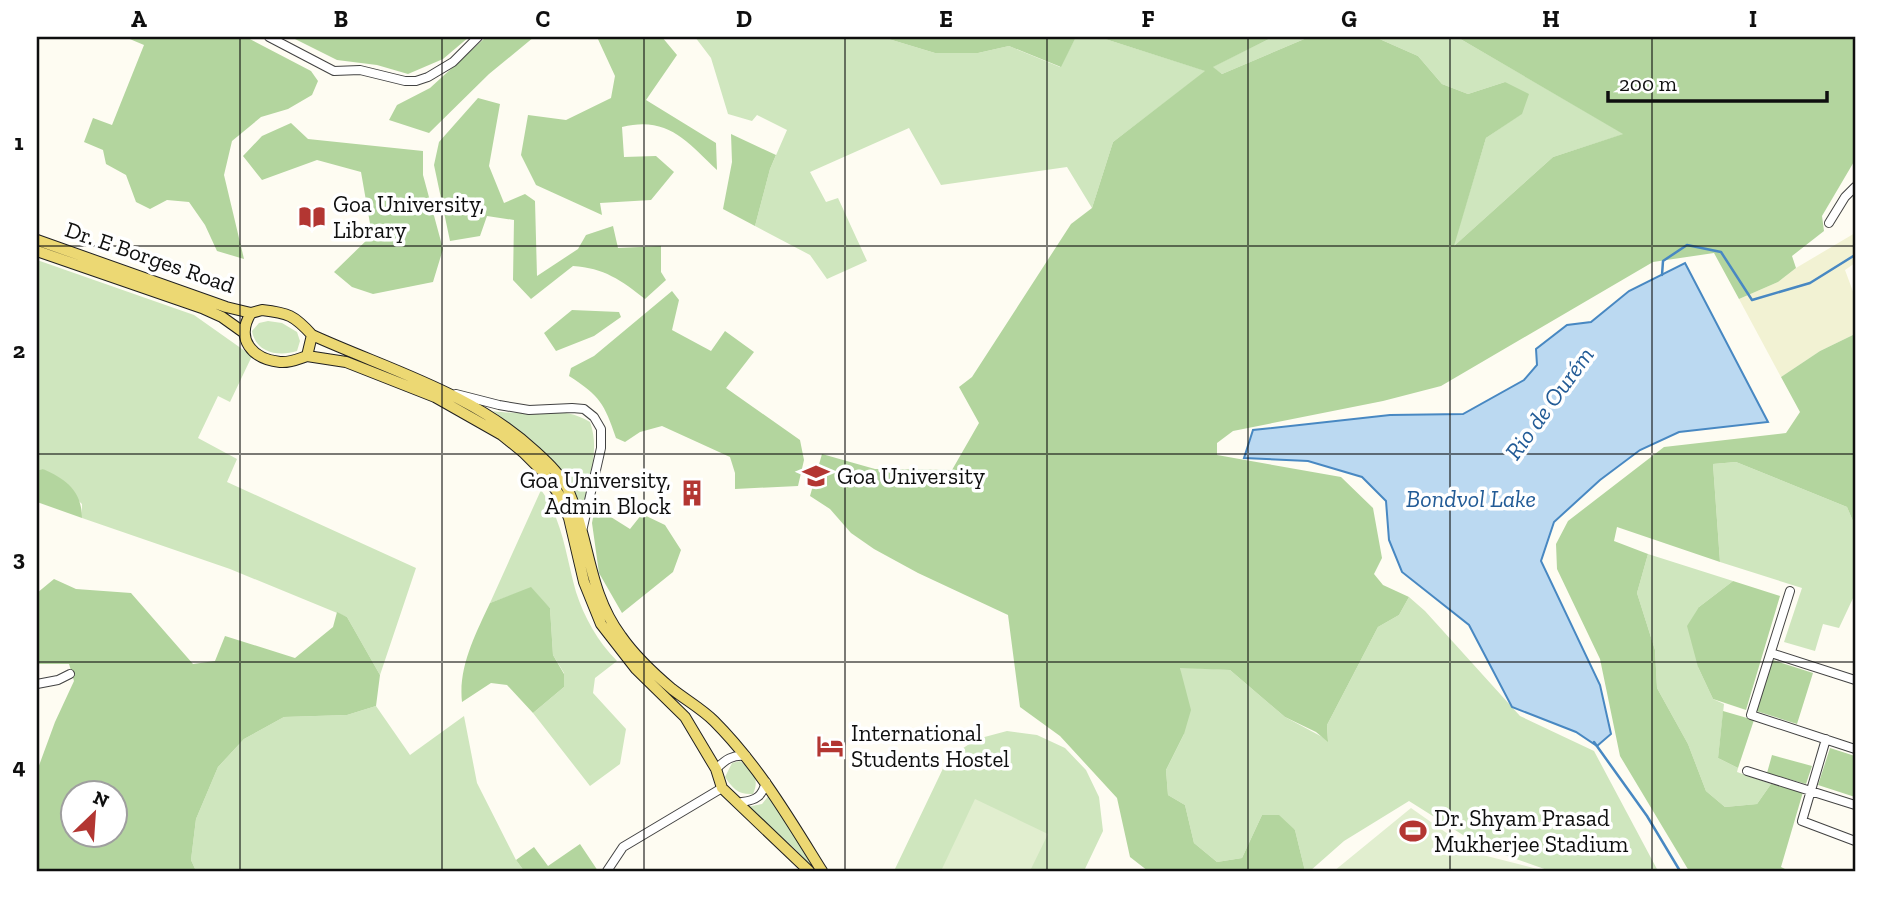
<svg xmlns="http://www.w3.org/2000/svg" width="1892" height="908" font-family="'Zilla Slab',serif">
	<rect width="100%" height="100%" fill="#fefcf2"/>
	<path fill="#f2f2d3" d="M1855 233V263L1845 270 1855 297V334L1820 351 1781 377 1739 299 1778 282 1796 268Z"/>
	<path fill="#cfe6be" d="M695 37H882L935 53H978L1009 46 1060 67 1076 37H1099L1206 71 1113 142 1092 208 1067 167 941 185 909 128 810 172 826 202 838 198 867 261 827 279 810 255 755 226 770 169 787 130 757 115 752 121 728 114 711 58Z
		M1273 37H1309L1222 74 1212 67Z
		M1375 37H1457L1624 134 1553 157 1453 247 1486 138 1521 114 1505 82 1468 94 1442 84 1418 56Z
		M37 260 194 315 252 356 230 402 218 396 198 438 237 459 227 482 416 568 380 675 347 617 230 569 82 518V504L43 469 37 470Z
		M268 321 282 323 297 332 300 341 297 351C279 357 256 353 252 331L259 323Z
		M493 411C529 417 558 403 590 422 601 452 587 485 581 515L563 473 530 439Z
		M1736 462 1847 507 1855 526V594L1839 628 1823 624 1815 651 1784 642 1802 588 1720 562 1713 464Z
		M541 490C563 520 566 557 576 592 584 617 598 642 617 661L595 678 593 693 626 729 620 764 590 786 533 713 564 687V673L553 655 550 608 531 588 490 603Z
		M1648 554 1733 581 1699 607 1698 667 1713 699 1724 704 1718 758 1738 768 1737 772 1771 784 1757 804 1725 807 1706 791 1688 744 1657 688 1655 650 1637 593Z
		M1409 597 1425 611 1520 716 1594 751 1658 871H1550L1482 847 1409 801 1344 841 1310 871H1305L1295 830 1262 815 1242 858 1217 862 1194 843 1185 805 1168 795 1166 770 1184 734 1180 667 1230 670 1285 717 1328 740 1327 725 1378 627 1399 615Z
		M376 706 410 755 464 716 477 783 516 860 524 871H196L191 860 196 819 218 767 244 739 284 717 347 715Z
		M1007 731 1037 735 1065 748 1086 770 1099 797 1103 831 1084 871H894L948 758 977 739Z
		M740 761C753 770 760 779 753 794 739 795 733 789 725 777L732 763Z
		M770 794 815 871 796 850 747 807 762 804Z"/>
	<path fill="#b3d59e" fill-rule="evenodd" d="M125 37H246L311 71 318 81 312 95 288 109 261 117 232 141 224 175 244 259 217 251 205 225 189 202 167 200 150 209 136 202 126 175 106 164 103 150 84 142 93 118 112 125 144 45Z
		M291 37H469L443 59 408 74 377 65 337 60Z
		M486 37H534L489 74 429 133 389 120 397 105 430 88Z
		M597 37H662L677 55 646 100 716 143 717 170C686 141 668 116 622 127L624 157 656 156 674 172 651 200 600 203 602 215 536 185 521 155 528 115 566 120 611 98 615 76Z
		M882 37H1076L1061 67 1009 46 978 53H935Z
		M1099 37H1273L1213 67 1222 74 1309 37H1375L1418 56 1442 84 1468 94 1505 82 1529 94 1522 114 1486 138 1454 246 1553 157 1623 134 1457 37H1852L1855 45V160L1822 216 1824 231 1792 256 1796 268 1778 282 1739 299 1714 253 1653 262 1441 386 1383 401 1233 431 1217 443V455L1341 477 1373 508 1382 558 1374 574 1383 585 1409 597 1399 615 1378 627 1327 725 1328 742 1316 732 1285 717 1230 670 1180 668 1191 710 1184 734 1166 770 1168 795 1185 805 1194 843 1217 862 1242 858 1262 815H1279L1295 830 1305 871H1148L1130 857 1117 798 1060 736 1020 707 1008 615 918 573 874 549 851 533 830 509 810 496 822 454 875 469 952 470 979 423 959 387 972 377 1071 224 1092 208 1113 142 1205 71Z
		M478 98 500 104 489 166 504 203 525 194 535 201 537 276 578 249 586 235 613 226 618 248 661 246V272L666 280 645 299C621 280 604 268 573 266L531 299 513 280 514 220 487 216 480 236 450 241 434 165 439 142Z
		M291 123 308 139 423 151V175L443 249 433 282 373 294 352 287 334 272 372 235 361 172 317 160 262 180 243 156 262 136Z
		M731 134 776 155 770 169 755 226 723 209 732 162Z
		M672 291 679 300 672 330 711 351 725 331 754 352 726 388 800 440 804 460 798 486 735 489V473L730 457 662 426 640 432 625 442 616 438C604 403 600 396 569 376L571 368 594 356Z
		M572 310 619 312 621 317 594 336 556 351 544 333Z
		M1855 334V526L1847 507 1736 462 1713 464 1720 562 1617 527 1614 541 1648 554 1637 593 1655 650 1657 688 1688 744 1706 791 1725 807 1757 804 1771 784 1803 792 1781 867 1789 871H1689L1620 756 1600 659 1557 569 1556 544 1568 521 1664 447 1786 433 1800 412 1781 377 1820 351Z
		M43 469C66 479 82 491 82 518L37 502V470Z
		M595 507 630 529 642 514 665 525 681 550 673 572 622 613 599 573 592 523Z
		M54 579 76 589 131 593 193 664 215 661 225 636 295 658 333 627 337 612 347 617 380 675 376 706 347 715 284 717 244 739 218 767 196 819 191 860 196 871H37V771L55 722 74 681 69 664H37V593ZM74 792H116V834H74Z
		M1733 581 1780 596 1746 710 1713 699 1698 667 1687 626 1699 607Z
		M531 587 550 608 553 655 564 674V687L533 713 507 685 491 683 462 702C458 667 476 633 490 603Z
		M1773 660 1813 673 1797 724 1756 711Z
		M1723 711 1754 720 1738 768 1718 758Z
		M1830 748 1855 756V797L1818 785Z
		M1772 755 1812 766 1806 784 1767 773Z
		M580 844 598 871H524L516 860 534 847 548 866Z"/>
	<path fill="#e1eecf" d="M975 799 1048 834 1030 871H941Z
		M1411 808 1475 853 1545 871H1334Z"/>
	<path fill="#bbd9f1" stroke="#4888c2" stroke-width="2" d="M1685 263 1768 422 1679 432 1640 450 1600 480 1554 522 1541 561 1600 685 1611 734 1597 746 1576 732 1512 707 1469 625 1402 572 1389 540 1386 501 1362 477 1308 461 1244 458 1253 430 1390 415 1463 414 1524 380 1537 365 1536 349 1567 325 1591 322 1629 291Z"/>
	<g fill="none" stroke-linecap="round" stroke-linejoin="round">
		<path stroke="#4888c2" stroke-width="2.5" d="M1662 275 1663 261 1687 245 1721 252 1752 300 1810 283 1855 255
			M1594 742 1647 816 1680 871"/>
		<g stroke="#424242" stroke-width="10">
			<path id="minor" d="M269 37 334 71 360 70 405 81H416L428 77 453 62 478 37
				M1829 223 1845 197 1855 187
				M456 394 499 405 529 410 572 408 584 409 594 417 601 429V448L583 527
				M1790 591 1751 715 1855 749
				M1771 653 1855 680
				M37 684 58 680 70 674
				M1826 739 1802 821 1855 841
				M716 769C725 760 733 754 746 756
				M1747 771 1855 805
				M742 802C757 800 762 796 766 782
				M607 871 623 847 722 788"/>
		</g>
		<g stroke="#202020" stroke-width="12">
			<path id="major" d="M37 240 226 307 251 313
				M37 251 202 308 222 317 243 332
				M262 310C288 313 294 315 312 335L307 356C298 359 290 363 280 362 252 359 235 339 251 313Z
				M312 335C389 370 473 393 536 452 548 463 563 477 569 492 590 541 588 592 621 636 635 656 653 673 672 689 686 700 702 709 714 721 758 765 789 818 822 871
				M307 356 346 362 435 397 502 435 523 452 544 473 560 496 569 518 584 582 601 624 636 669 685 717 716 769 722 788 809 871"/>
		</g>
		<use href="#minor" stroke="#fff" stroke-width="8"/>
		<use href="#major" stroke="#ecd873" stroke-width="10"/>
	</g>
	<path fill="none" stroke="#0f0f0f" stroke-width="2" stroke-opacity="0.55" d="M240 37V871M442 37V871M644 37V871M845 37V871M1047 37V871M1248 37V871M1450 37V871M1652 37V871M37 246H1855M37 454H1855M37 662H1855"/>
	<defs>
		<g id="library-bare" transform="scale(2.1)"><path d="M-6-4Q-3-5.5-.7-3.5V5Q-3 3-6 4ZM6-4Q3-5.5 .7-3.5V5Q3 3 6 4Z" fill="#b33632" stroke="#fff" stroke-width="2.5" paint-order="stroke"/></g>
		<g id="university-bare" transform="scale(2.1)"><path d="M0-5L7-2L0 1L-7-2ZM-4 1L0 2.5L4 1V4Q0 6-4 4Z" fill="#b33632" stroke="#fff" stroke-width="2.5" paint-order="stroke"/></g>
		<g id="building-bare" transform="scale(2.1)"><path d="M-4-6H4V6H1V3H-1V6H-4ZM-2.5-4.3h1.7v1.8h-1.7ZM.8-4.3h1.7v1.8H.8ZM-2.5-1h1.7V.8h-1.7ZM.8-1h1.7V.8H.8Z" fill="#b33632" stroke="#fff" stroke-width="2.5" paint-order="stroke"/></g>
		<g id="hotel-bare" transform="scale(2.1)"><path d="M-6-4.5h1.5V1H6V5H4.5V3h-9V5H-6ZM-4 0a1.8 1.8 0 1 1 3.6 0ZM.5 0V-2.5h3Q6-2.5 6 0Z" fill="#b33632" stroke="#fff" stroke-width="2.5" paint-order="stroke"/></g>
		<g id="stadium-bare" transform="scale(2.1)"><path d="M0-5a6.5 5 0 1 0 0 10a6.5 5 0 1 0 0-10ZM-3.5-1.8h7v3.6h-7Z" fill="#b33632" stroke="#fff" stroke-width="2.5" paint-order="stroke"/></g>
	</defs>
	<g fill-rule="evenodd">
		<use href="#library-bare" x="312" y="217"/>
		<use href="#university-bare" x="816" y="476"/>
		<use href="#building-bare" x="692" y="493"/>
		<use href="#hotel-bare" x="830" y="746"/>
		<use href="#stadium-bare" x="1413" y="831"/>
	</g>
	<g text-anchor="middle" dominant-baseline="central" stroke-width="7" stroke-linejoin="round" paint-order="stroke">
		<g font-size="23" fill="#0f0f0f" stroke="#fff" text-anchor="start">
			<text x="333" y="204">Goa University,<tspan x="333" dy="26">Library</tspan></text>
			<text x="837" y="476">Goa University</text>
			<text x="671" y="480" text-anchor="end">Goa University,<tspan x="671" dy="26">Admin Block</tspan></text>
			<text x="851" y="733">International<tspan x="851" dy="26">Students Hostel</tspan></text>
			<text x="1434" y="818">Dr. Shyam Prasad<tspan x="1434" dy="26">Mukherjee Stadium</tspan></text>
		</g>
		<g font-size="23" fill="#0f0f0f" stroke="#fff">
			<text transform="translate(150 257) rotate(19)">Dr. E Borges Road</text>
		</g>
		<g font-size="24" font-style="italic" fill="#225b96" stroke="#fff">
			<text transform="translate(1549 403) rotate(-54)">Rio de Ourém</text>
			<text x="1471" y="498">Bondvol Lake</text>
		</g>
	</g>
	<rect width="1892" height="908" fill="none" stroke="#ffffff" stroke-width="77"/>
	<g transform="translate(94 814) rotate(25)"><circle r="33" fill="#ffffff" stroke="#9f9f9f" stroke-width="2"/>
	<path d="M0-5L12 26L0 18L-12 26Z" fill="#b33632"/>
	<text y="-10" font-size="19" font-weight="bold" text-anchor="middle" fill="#0f0f0f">N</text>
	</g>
	<path d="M1608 91v10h219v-10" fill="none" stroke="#0f0f0f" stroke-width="3.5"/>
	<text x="1619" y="91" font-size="21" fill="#0f0f0f" stroke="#ffffff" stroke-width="5" paint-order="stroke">200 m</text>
	<rect x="38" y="38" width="1816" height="832" fill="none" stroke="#0f0f0f" stroke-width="2.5"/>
	<g font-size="23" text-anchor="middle" font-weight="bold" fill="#0f0f0f">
		<text x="139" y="27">A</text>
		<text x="341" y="27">B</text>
		<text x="543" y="27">C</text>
		<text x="744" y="27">D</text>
		<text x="946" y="27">E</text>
		<text x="1148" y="27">F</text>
		<text x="1349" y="27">G</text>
		<text x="1551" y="27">H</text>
		<text x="1753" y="27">I</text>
		<text x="19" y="150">1</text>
		<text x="19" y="358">2</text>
		<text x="19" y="566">3</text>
		<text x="19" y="774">4</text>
	</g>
</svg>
